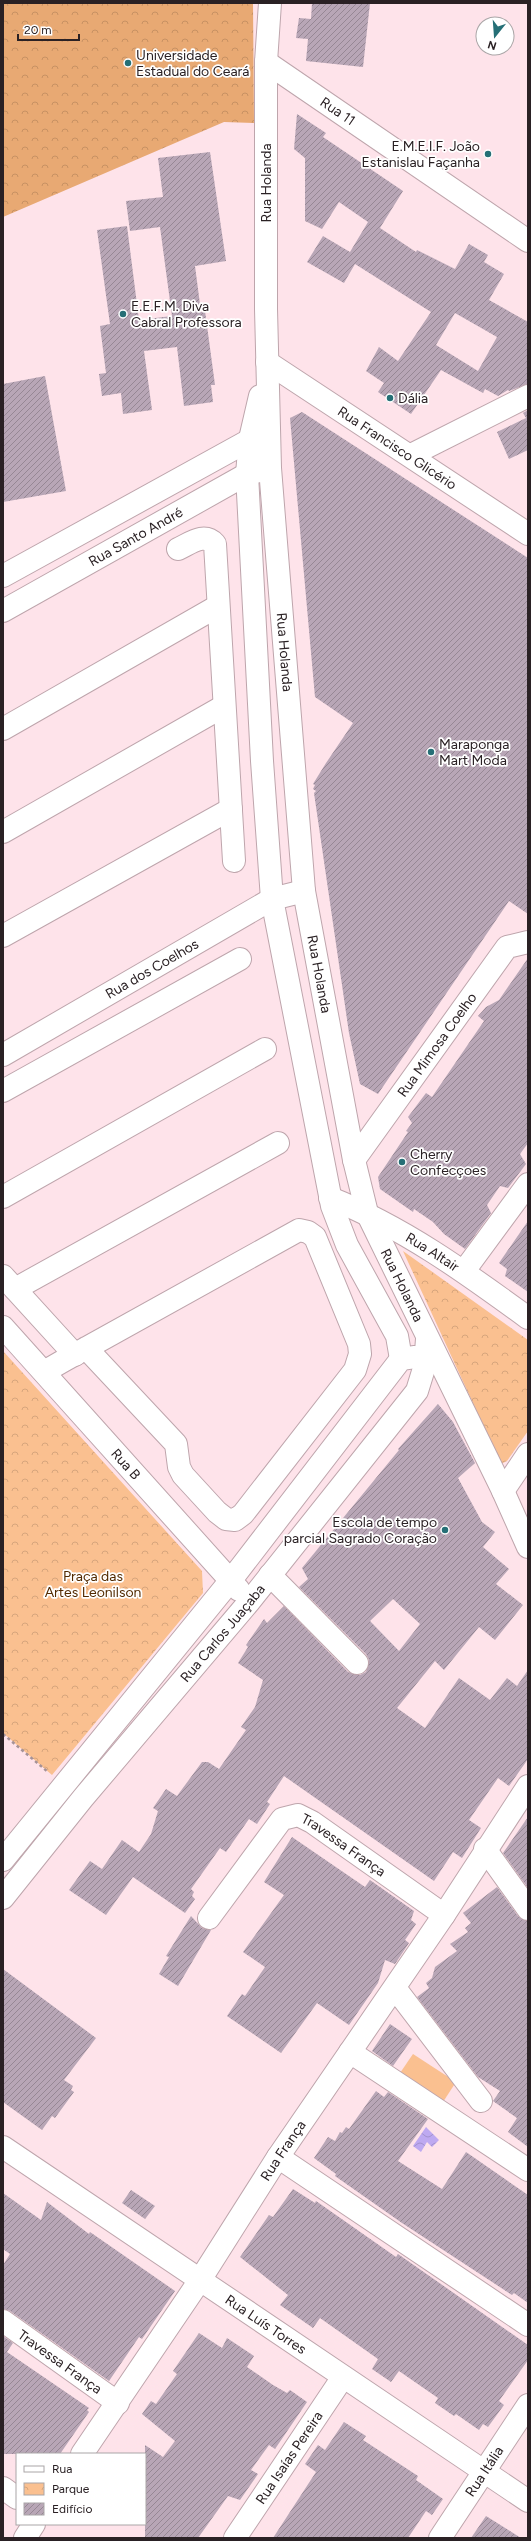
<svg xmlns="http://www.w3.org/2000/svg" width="531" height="2541" font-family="Figtree,sans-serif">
	<defs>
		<pattern id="forest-crowns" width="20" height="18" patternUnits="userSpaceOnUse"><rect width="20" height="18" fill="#e8a973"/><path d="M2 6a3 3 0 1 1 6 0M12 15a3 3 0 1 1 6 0" fill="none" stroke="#c79163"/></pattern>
		<pattern id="park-crowns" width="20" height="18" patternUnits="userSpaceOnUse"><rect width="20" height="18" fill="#fac090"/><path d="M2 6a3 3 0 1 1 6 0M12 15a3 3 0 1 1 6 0" fill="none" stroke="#d6a57c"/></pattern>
		<pattern id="water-waves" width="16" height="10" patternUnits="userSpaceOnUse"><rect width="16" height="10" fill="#bea9f1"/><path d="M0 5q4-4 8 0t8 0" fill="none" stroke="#a391ce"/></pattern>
		<pattern id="building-hatch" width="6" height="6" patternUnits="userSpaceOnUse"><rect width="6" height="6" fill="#b8a6b6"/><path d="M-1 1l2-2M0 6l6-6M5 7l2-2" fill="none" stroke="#968794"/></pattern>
	</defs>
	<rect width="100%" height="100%" fill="#fee3ea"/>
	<path fill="#fac090" d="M413 2054 456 2082 443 2102 400 2073Z"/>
	<path fill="url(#forest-crowns)" d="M3 3H253L254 123 224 122 3 217Z"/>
	<path fill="url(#park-crowns)" d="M403 1251 528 1340V1431L507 1461 503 1463 500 1462Z
		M3 1351 202 1571 203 1593 52 1775 3 1733Z"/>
	<path fill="url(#water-waves)" d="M426 2127 439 2140 432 2147 427 2142 421 2152 413 2146Z"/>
	<path fill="url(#building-hatch)" fill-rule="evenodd" d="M312 3H370L363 67 306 61 308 39 296 38 299 18 311 19Z
		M297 114 326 133 323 137 403 191 380 228 416 252 417 250 455 269 469 244 488 255 484 262 504 274 489 300 528 322V384L509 391 508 390 498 396 485 389 483 393 441 370 411 414 378 392 384 383 366 371 379 347 398 361 431 312 355 264 344 283 307 262 323 236 350 252 368 222 339 202 322 229 305 221V158L294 149ZM455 313 497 337 478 371 436 345Z
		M210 152 226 261 195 266 201 312 205 311 215 385H211L213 402 184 406 177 347 144 351 152 410 123 414 121 393 102 396 99 374 106 373 100 326 110 324 97 230 127 226 139 320 172 316 160 227 130 231 126 201 163 197 158 158Z
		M45 376 66 491 3 502V384Z
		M528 410V450L509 459 497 432 526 418 523 413Z
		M302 412 528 558V914L509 901 378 1094 360 1084 349 1033 314 793 316 791 313 789 315 785 313 784 326 763 353 723 315 697 290 418Z
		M528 958V1143L520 1154 526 1164 508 1188 500 1186 487 1205 491 1213 465 1249 444 1234 433 1222 414 1209 413 1212 380 1189 378 1177 408 1132 406 1131 412 1123 408 1117 426 1093 432 1097 484 1021 478 1016 486 1007 499 1000Z
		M528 1221V1292L505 1276 507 1269 499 1263Z
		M438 1404 453 1422 475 1463 458 1478 482 1522 495 1532 483 1547 509 1569 496 1584 523 1605 495 1640 479 1627 444 1670 435 1661 397 1708 425 1728 459 1678 490 1700 507 1678 517 1686 528 1670V1759L509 1786 498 1778 469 1820 481 1828 462 1858 453 1852 434 1881 284 1776 267 1802 270 1804 257 1824 249 1819 226 1852 220 1848 191 1889 194 1892 192 1896 195 1899 185 1913 133 1877 106 1915 69 1890 90 1861 102 1869 122 1840 139 1852 151 1834 158 1811 153 1808 166 1789 177 1796 202 1762H208L219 1769 246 1730 241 1727 255 1707 263 1680 238 1663 248 1647 246 1645 264 1619 267 1623 284 1606 348 1672 360 1675 366 1672 369 1660 366 1654 299 1587 308 1579 302 1568 399 1450 398 1449ZM393 1599 420 1624 399 1651 370 1621Z
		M528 1817V1888L503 1853Z
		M292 1837 365 1887 370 1880 414 1911 411 1920 416 1924 405 1940 409 1943 395 1964 385 1960 378 1983 349 2025 317 2003 281 2053 227 2016 242 1994 245 1996 265 1967 243 1952 284 1895 264 1882Z
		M497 1887 518 1916 528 1921V2147L508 2132 517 2118 493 2101 500 2091 478 2077 417 1997 429 1988 426 1983 432 1978 435 1967 457 1951 450 1944 468 1932 465 1928 471 1923 463 1913Z
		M191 1916 202 1928 211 1930 178 1986 159 1974 169 1957 166 1956Z
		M3 1969 96 2038 64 2080 73 2086 71 2090 74 2092 55 2118 52 2116 42 2130 3 2102Z
		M390 2024 412 2039 393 2066 372 2051Z
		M376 2091 384 2097 388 2092 428 2119 398 2161 442 2189 466 2152 528 2195V2303L514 2293 512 2295 402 2223 335 2176 336 2174 314 2158 328 2137 335 2141 340 2132 342 2133 346 2127 349 2129Z
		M293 2189 315 2203 316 2201 396 2257 398 2254 528 2345V2360L499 2401 504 2405 488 2427 483 2424 479 2430 456 2414 454 2416 435 2403 438 2398 399 2371 391 2382 372 2369 378 2359 320 2318 313 2328 280 2305 288 2295 240 2257 269 2215 273 2217Z
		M131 2190 155 2206 145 2219 122 2203Z
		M3 2193 41 2220 47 2202 89 2234 90 2232 175 2291 142 2339 139 2337 109 2381 10 2311 3 2309V2265L10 2254 3 2249Z
		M199 2333 222 2348 227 2338 254 2356 247 2367 273 2385 287 2393 290 2390 307 2402 275 2449 269 2445 251 2470 258 2474 240 2500 228 2496 198 2538H145V2445L163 2457 175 2441 142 2414 151 2401 156 2404 177 2374 173 2371Z
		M3 2336 13 2343 7 2352 89 2408 87 2410 89 2412 60 2454H3Z
		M344 2422 366 2436 363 2440 418 2476 416 2480 443 2499 432 2515 426 2511 408 2538H273L316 2472 305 2464 318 2445 325 2450Z
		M486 2516 521 2538H471Z"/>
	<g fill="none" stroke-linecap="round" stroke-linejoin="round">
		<g stroke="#bea5ac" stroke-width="24">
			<g id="minor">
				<path id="s1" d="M270 3 266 62V309L270 468 304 891 354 1160 367 1213 503 1491 528 1547"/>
				<path id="s2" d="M266 62 528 241"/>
				<path id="s3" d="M267 362 528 534"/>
				<path d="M260 396 250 439 247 474 262 761 272 899 332 1206 347 1245 397 1336 401 1359"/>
				<path d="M411 455 528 396"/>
				<path d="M178 549C191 543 204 532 215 544L234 861"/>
				<path d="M3 576 259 435"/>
				<path id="s4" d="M3 611 247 474 259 471"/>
				<path d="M3 729 218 606"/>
				<path d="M3 832 224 706"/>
				<path d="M3 936 231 809"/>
				<path id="s5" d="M3 1055 272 899 304 891"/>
				<path d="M3 1091 240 959"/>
				<path id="s6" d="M354 1160 507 947 528 942"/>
				<path d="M3 1197 265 1049"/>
				<path id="s7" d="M330 1198C403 1227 465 1272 528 1318"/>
				<path d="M464 1271 528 1184"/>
				<path d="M3 1276 75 1355"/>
				<path d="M15 1289 278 1143"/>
				<path id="s8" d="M3 1327 239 1590"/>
				<path d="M44 1372 63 1361 299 1230 308 1232 315 1237 359 1344 360 1354 355 1370 243 1514 235 1520 226 1519 217 1512 183 1475 179 1467 176 1444 86 1348"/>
				<path d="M503 1491 528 1454"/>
				<path d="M270 1575 357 1663"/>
				<path d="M485 1849 528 1909"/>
				<path d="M3 1860 231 1580 401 1359 415 1357"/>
				<path id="s9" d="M3 1898 83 1798 249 1602 417 1391 425 1365 427 1339"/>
				<path id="s10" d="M209 1918 282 1819 298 1815 312 1822 444 1915"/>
				<path d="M395 1988 481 2101"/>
				<path d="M350 2052 528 2170"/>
				<path id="s11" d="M3 2147 528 2501"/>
				<path d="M278 2157 528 2325"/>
				<path id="s12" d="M3 2321 118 2403"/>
				<path id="s13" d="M82 2454 200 2280 278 2157 444 1915 528 1786"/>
				<path d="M3 2488 17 2498"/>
				<path d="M25 2538 34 2524"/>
				<path id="s14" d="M235 2538 343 2377"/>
				<path id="s15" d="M440 2538 528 2405"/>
			</g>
		</g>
		<path stroke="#a59297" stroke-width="2.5" stroke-dasharray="3 3" stroke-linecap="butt" d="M3 1734 48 1772"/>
		<use href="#minor" stroke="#fff" stroke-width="22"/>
	</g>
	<g fill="#256f76" stroke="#fff" stroke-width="1.5">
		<circle cx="128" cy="63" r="4"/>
		<circle cx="488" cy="154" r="4"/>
		<circle cx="123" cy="314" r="4"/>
		<circle cx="390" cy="398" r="4"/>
		<circle cx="431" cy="752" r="4"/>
		<circle cx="402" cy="1162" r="4"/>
		<circle cx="445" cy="1530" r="4"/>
	</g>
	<g text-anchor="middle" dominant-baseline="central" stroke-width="3.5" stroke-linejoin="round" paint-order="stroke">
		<g font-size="14" fill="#2a2124" stroke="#fff" text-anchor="start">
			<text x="136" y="55">Universidade<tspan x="136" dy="16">Estadual do Ceará</tspan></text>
			<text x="480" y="146" text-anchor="end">E.M.E.I.F. João<tspan x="480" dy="16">Estanislau Façanha</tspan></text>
			<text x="131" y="306">E.E.F.M. Diva<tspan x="131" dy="16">Cabral Professora</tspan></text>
			<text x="398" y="398">Dália</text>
			<text x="439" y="744">Maraponga<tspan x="439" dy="16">Mart Moda</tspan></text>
			<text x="410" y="1154">Cherry<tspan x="410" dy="16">Confecçoes</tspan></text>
			<text x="437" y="1522" text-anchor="end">Escola de tempo<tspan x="437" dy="16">parcial Sagrado Coração</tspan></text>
		</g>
		<g font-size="14" fill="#2a2124" stroke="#fff">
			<text stroke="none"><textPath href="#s2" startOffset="87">Rua 11</textPath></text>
			<text transform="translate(266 183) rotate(-90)">Rua Holanda</text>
			<text stroke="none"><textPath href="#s3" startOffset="156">Rua Francisco Glicério</textPath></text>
			<text stroke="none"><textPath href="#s4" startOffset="152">Rua Santo André</textPath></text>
			<text stroke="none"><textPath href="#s1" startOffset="650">Rua Holanda</textPath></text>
			<text stroke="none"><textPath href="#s5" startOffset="172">Rua dos Coelhos</textPath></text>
			<text stroke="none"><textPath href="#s1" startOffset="974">Rua Holanda</textPath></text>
			<text stroke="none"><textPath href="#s6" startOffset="142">Rua Mimosa Coelho</textPath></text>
			<text stroke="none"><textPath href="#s7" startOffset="116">Rua Altair</textPath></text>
			<text stroke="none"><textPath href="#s1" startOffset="1298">Rua Holanda</textPath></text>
			<text stroke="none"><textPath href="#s8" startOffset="184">Rua B</textPath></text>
			<text stroke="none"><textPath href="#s9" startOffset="344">Rua Carlos Juaçaba</textPath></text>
			<text stroke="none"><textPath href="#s10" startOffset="194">Travessa França</textPath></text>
			<text stroke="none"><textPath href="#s13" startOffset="364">Rua França</textPath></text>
			<text stroke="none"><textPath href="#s11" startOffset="317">Rua Luís Torres</textPath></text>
			<text stroke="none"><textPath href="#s12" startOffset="70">Travessa França</textPath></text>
			<text stroke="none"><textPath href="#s14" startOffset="97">Rua Isaías Pereira</textPath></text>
			<text stroke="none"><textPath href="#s15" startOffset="80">Rua Itália</textPath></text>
		</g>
		<g font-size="14" fill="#522a00" stroke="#fff">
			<text x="93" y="1576">Praça das<tspan x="93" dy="16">Artes Leonilson</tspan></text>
		</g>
	</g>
	<rect width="531" height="2541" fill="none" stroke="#2a2124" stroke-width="8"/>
	<rect x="16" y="2453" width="130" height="72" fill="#ffffff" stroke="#aaa6a7"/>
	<rect x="24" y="2466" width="20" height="6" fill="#ffffff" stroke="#aaa6a7"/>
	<text x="52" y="2473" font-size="12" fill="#2a2124">Rua</text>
	<rect x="24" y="2483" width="20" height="12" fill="url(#park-crowns)" stroke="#aaa6a7"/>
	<text x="52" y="2493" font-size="12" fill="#2a2124">Parque</text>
	<rect x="24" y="2503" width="20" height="12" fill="url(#building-hatch)" stroke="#aaa6a7"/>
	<text x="52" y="2513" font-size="12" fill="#2a2124">Edifício</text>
	<g transform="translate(495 36) rotate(197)"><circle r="19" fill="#ffffff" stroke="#aaa6a7"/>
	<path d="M0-3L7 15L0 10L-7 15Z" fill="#256f76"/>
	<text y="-6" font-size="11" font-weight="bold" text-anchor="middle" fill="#2a2124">N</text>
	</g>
	<path d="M18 34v6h61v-6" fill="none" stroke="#2a2124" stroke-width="2"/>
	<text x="24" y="34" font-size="12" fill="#2a2124" stroke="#ffffff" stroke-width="3" paint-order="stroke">20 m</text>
</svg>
